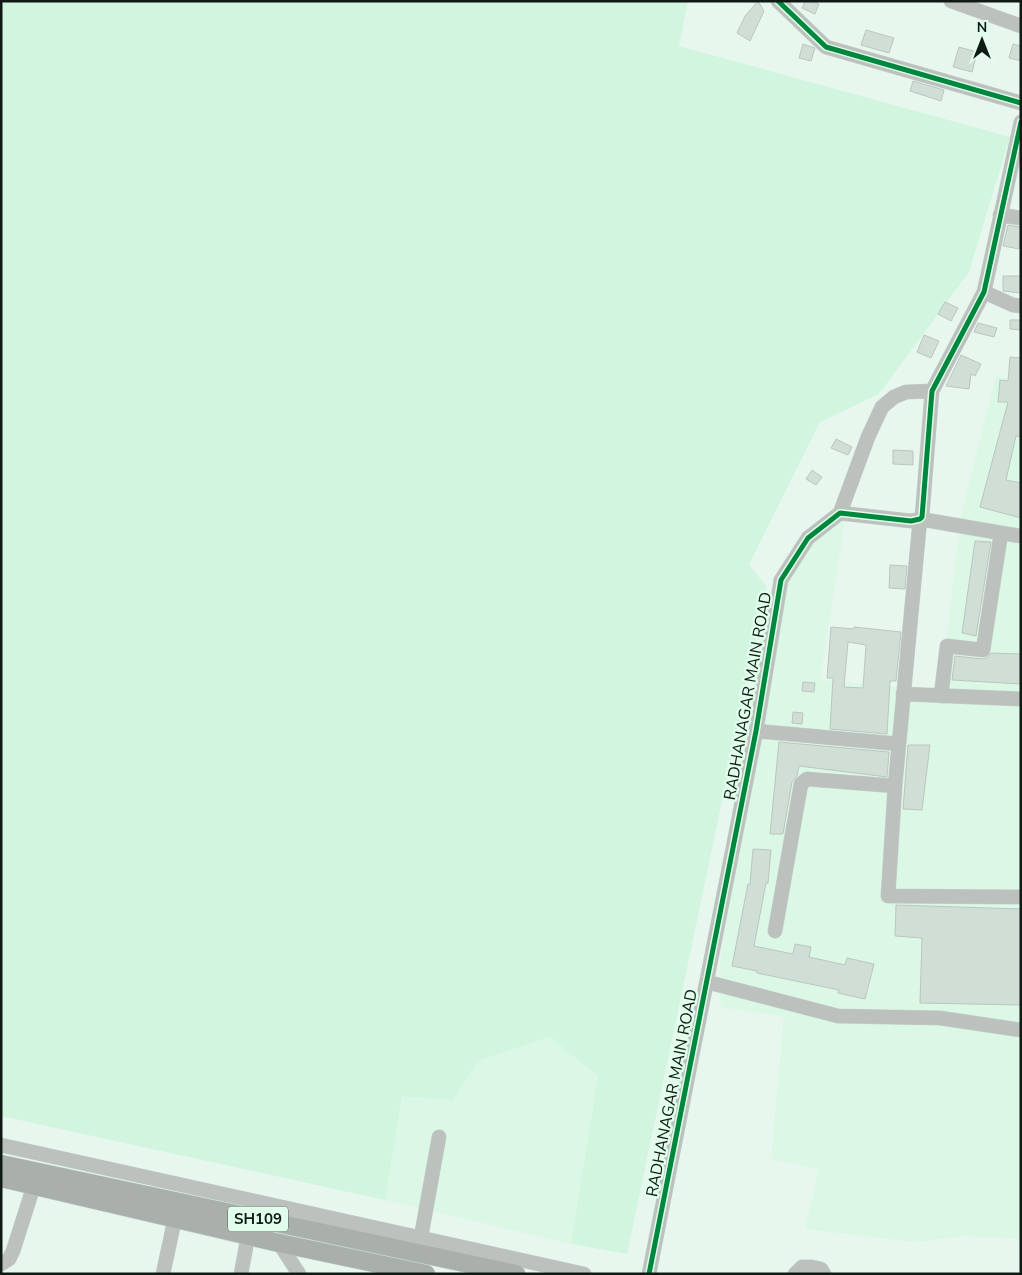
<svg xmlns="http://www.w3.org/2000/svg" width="1022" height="1275" font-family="'Nunito Sans',sans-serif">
	<rect width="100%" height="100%" fill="#e7f7ed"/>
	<path fill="#dbf7e5" d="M996 376 1021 379V1239L964 1236 915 1242 805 1229 819 1169 771 1159 784 1017 721 1007 718 976 782 585 808 547 845 520 820 680 940 691 961 518Z
		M550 1037 598 1076 571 1244 385 1200 402 1095 453 1100 478 1061Z"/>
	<path fill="#d1f5df" d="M1 1H688L679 46 1010 137 969 272 879 394 820 422 749 565 767 587 627 1254 571 1244 598 1076 550 1037 478 1061 453 1100 402 1096 385 1200 1 1116Z"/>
	<path fill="#d1ded6" stroke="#b9c7be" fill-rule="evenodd" d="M758 1 764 11 750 41 737 33 745 16Z
		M805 1H812L819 4 815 14 802 8Z
		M866 30 894 38 889 53 861 45Z
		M803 44 815 48 811 61 799 58Z
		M1013 44 1021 46V61L1009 58Z
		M959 47 977 52 972 72 953 67Z
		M913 81 944 90 941 101 910 91Z
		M1008 225 1021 227 1019 249 1003 246Z
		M1003 276H1021V293L1003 291Z
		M945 302 958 308 951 321 938 314Z
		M1010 320H1021V330L1010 329Z
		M978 323 997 328 994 337 974 332Z
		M924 335 939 341 931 358 917 352Z
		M961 355 981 364 975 376 971 374 969 389 946 386Z
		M1010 357 1021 358V437L1016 436 1006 480 1021 483V518L980 507 1008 402H998L1000 380 1008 381Z
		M836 439 852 447 848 455 831 448Z
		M893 450 913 451V465L893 464Z
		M812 470 822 477 816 485 806 479Z
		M975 541 991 542 976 636 962 633Z
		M890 565 907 566 905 589 889 588Z
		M831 627 854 629V627L901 632 896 681H890L887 734 830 729 833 678H827ZM848 642 866 645 863 688 844 687Z
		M991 653 1021 654V684L952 680 955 656 983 659 987 658Z
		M803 682 815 683 814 692 802 691Z
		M793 712 803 713 802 724 792 723Z
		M779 742 889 752 887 777 799 766 797 776 792 782 783 834H770Z
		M908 745H930L922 810 903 809Z
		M753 849 771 850 768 883H766L754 946 793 954 795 944 811 947 809 957 845 965 847 958 874 964 865 999 838 993 839 990 757 973V971L732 966 748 884H750Z
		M896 905 1021 909V1005L920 1003 922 938 895 936Z"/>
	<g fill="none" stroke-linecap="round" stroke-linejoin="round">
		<g stroke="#c6d2cb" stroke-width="15">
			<path id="minor" d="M778 1 826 47 1021 103
				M951 1 1021 26
				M1000 215 1021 218
				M984 292 1013 305 1021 306
				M840 513 868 437 882 407 894 397 906 392 932 391
				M1001 533 920 519 895 786 888 896 1021 897
				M903 694 1021 699
				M941 696 947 646 983 650 1001 533 1021 536
				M756 731 899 744
				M775 931 801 784 807 779 895 786
				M707 982 838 1016 940 1018 1021 1030
				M1 1145 584 1274
				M421 1237 439 1137
				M279 1243 299 1274
				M1 1264 9 1259 13 1251 34 1185
				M163 1274 175 1218
				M241 1274 248 1236
				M649 1274 756 731 781 580 808 538 840 513 911 521 920 519 922 517 932 391 984 292 1021 122
				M795 1274 802 1267H812L821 1269 824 1274"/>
		</g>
		<g stroke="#c6d2cb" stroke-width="19">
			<path id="major" d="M1 1164 516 1274
				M1 1178 279 1243 426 1274"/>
		</g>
		<use href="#minor" stroke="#bcc1bd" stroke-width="14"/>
		<use href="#major" stroke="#a9b0ac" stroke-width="18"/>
		<g stroke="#e0feeb" stroke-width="8">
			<path id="cycleway" d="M778 1 826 47 1021 103
				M649 1274 756 731 781 580 808 538 840 513 911 521 920 519 922 517 932 391 984 292 1021 122"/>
		</g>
		<use href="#cycleway" stroke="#00873e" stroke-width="5"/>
	</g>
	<g text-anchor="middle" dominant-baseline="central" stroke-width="5" stroke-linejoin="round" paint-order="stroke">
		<rect fill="#e0feeb" stroke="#4e5e54" stroke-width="1" x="228" y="1206.5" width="60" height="25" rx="4"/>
		<g font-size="15" font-weight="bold" fill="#0f1a14">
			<text x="258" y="1219">SH109</text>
		</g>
		<g font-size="16" fill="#0f1a14" stroke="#e0feeb">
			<text transform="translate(748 696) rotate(-80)">RADHANAGAR MAIN ROAD</text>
			<text transform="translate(672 1093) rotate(-79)">RADHANAGAR MAIN ROAD</text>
		</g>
	</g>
	<rect width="1022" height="1275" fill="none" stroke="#0f1a14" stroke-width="5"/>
	<g transform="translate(982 40)" stroke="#e0feeb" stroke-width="4" paint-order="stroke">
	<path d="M0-4L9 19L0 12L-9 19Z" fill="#0f1a14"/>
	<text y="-8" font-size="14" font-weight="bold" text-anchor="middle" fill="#0f1a14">N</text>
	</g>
</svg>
